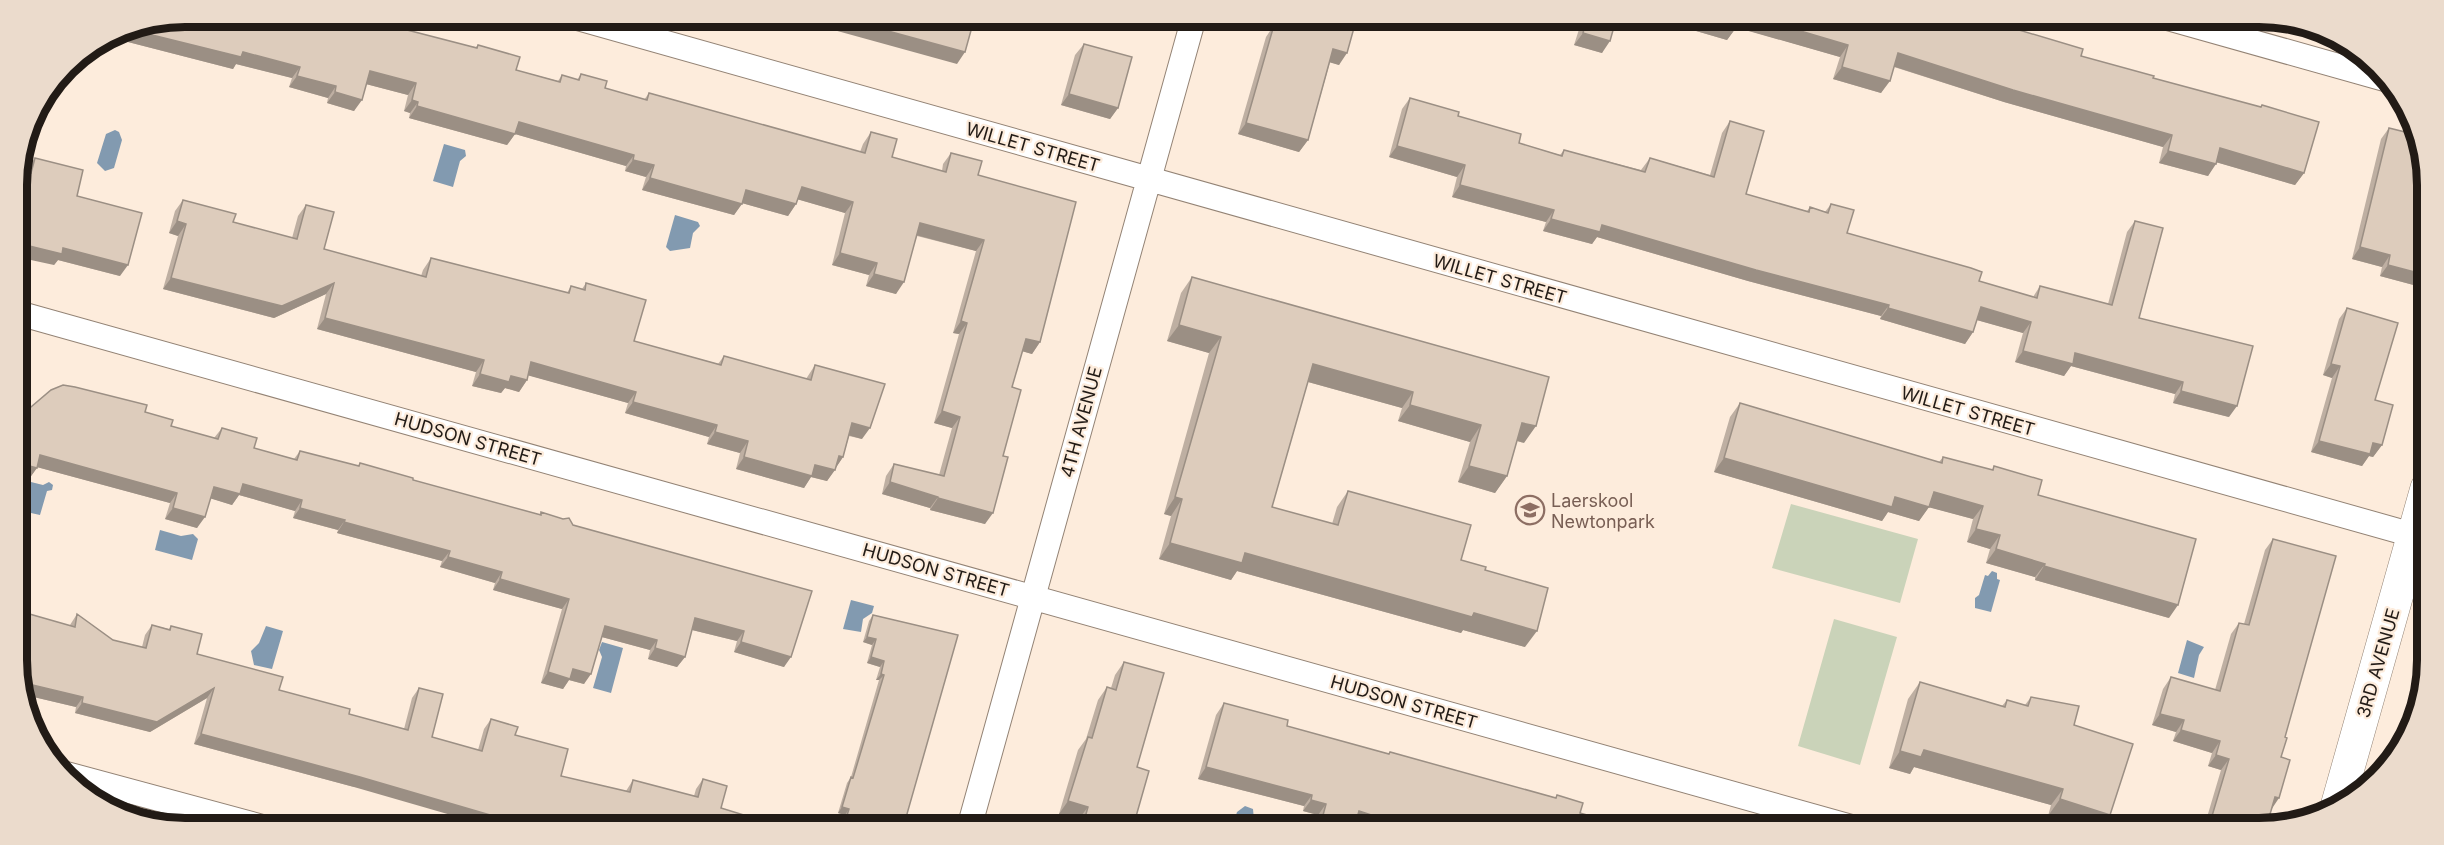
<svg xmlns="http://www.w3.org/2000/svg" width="2444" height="845" font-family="Inter,sans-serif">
	<rect width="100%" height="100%" fill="#fdecdc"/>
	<path fill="#cad3b9" d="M1791 504 1918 539 1900 603 1772 568Z
		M1834 619 1897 637 1860 765 1798 746Z"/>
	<path fill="#829ab0" d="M115 130 119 132 122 140 114 168 105 171 97 163 106 134Z
		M444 144 465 150 466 156 460 161 453 187 433 181Z
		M675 215 698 222 700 226 693 233 690 248 670 251 666 247Z
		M31 482 43 485 49 482 53 485 52 490 47 491 40 515 22 511Z
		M160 530 181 536 193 534 198 539 192 560 155 550Z
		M1992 571 1997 573V579L2000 580 1991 612 1975 608V598L1979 595 1985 575 1988 576Z
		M851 600 874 606 872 613 863 619 861 632 843 629Z
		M266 626 283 631 272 669 254 665 251 651 259 643Z
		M2187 640 2204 647 2199 655 2194 678 2178 673Z
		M602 642 623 648 611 693 593 688 602 657 599 650Z
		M1245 806 1253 809 1254 820 1252 828H1232L1237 812Z"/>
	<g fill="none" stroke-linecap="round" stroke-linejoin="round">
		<g stroke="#938375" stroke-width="26">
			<path id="street" d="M574 17 2427 539
				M2164 17 2388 80
				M18 313 1855 828
				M59 772 266 828
				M969 828 1194 17"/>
		</g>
		<g stroke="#938375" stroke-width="34">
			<path id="secondary" d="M2338 803 2427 488"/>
		</g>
		<use href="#street" stroke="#fff" stroke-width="24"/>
		<use href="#secondary" stroke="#fff" stroke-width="33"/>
	</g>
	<path fill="#beafa2" d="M185 16 476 47 478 45 516 70 558 81 562 75 577 80 581 74 605 88 644 100 649 93 860 152 863 144 871 132 892 157 942 171 943 164 951 153 978 175 1040 342 1032 354 1022 351 1012 387 1003 456 985 524 930 510V508L882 494 886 476 894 464 939 475 952 428 934 423 959 334 953 333 976 251 917 236 896 294 866 286 869 275 832 265 845 213 797 199 796 204 788 216 742 203 734 215 642 190 646 177 625 171 626 166 515 134 507 145 409 118 410 113 404 111 408 95 366 84 354 111 327 103 328 98 289 87 292 78 236 64 233 69 128 42 131 28H129Z
		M1278 16 1357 17 1339 65 1330 62 1308 140 1299 152 1238 134 1266 37 1274 25 1276 26Z
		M1569 16H1617L1602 53 1574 45 1582 20Z
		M1676 16H1972L2081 56 2153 78 2260 107 2262 105 2304 173 2295 185 2216 162 2208 176 2159 163 2163 147 2004 102 1894 67 1881 93 1833 79 1840 57 1736 27 1727 40 1679 26 1681 18Z
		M1084 44 1118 108 1110 119 1061 105 1075 55Z
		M1410 98 1458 116 1519 143 1560 155 1564 150 1641 170 1650 158 1710 175 1722 133 1730 121 1746 194 1807 211 1810 207 1825 212 1831 204 1847 233 1979 281 2033 297 2040 286 2108 304 2127 232 2135 221 2139 318 2229 417 2173 403 2175 394 2071 366 2064 376 2015 362 2023 333 1977 320 1973 332 1965 344 1880 319 1881 316 1748 281 1597 237 1592 244 1543 231 1546 222 1452 197 1457 177 1389 157 1402 109Z
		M2389 128 2421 287 2380 276 2382 267 2352 259 2381 139Z
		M35 158 77 196 120 276 58 260 54 265 26 171Z
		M183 200 233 222 292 238 298 216 306 205 324 249 421 276 423 270 431 258 567 293 571 286 582 289 586 283 634 341 718 364 724 356 806 379 815 365 862 439 849 436 843 457 827 481 811 477 804 488 736 469 740 453 707 444 709 437 625 413 628 403 528 375 527 380 519 392 505 388 501 393 472 386 476 372 317 329 326 294 274 318 163 289 178 236 169 233 175 211Z
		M1192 277 1524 443 1517 441 1507 476 1495 493 1458 482 1470 442 1398 421 1402 408 1308 382 1272 507 1332 524 1337 507 1348 491 1461 560 1485 570 1525 647 1463 630 1461 633 1237 571 1231 580 1159 559 1171 516 1164 514 1209 353 1167 341 1181 293Z
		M2347 308 2375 400 2382 445 2373 457 2369 456 2362 466 2311 452 2332 378 2323 375 2339 319Z
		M1740 403 1939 462 1943 457 1992 470 1994 466 2038 495 2169 618 2035 580V577L1986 563 1990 549 1967 542 1973 519 1929 507 1919 521 1888 512 1882 521 1714 472 1730 417Z
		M145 412 171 426 214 438 222 428 254 448 294 459 300 451 358 466 360 463 413 480 539 515 541 512 573 525 812 591 784 667 734 652 737 641 692 630 685 657 677 667 648 659 650 650 602 637 584 684 569 680 563 689 541 683 562 609 493 590 495 583 440 567 442 561 337 533 338 530 293 518 295 511 239 495 232 505 210 498 197 528 165 519 170 503 37 467 29 479 19 476Z
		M2273 539 2285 737 2271 810 2266 828H2196L2200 823 2205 824 2221 770 2208 766 2212 753 2173 741 2176 732 2152 725 2163 689 2171 677 2215 690 2231 634 2239 623 2244 624 2265 550Z
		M77 614 113 640 142 647 145 635 152 625 169 629 171 626 197 654 279 690 349 714 404 729 412 698 419 688 432 737 478 750 484 729 491 719 515 735 561 776 626 791 633 780 694 796 696 789 703 779 721 808 354 787 194 744 207 698 150 732 75 713 76 707 21 694 20 692 70 625Z
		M873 615 958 635 903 828H841L845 815 838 813 847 783 851 777 879 680H876L880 667 867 663 872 645 863 642 869 621Z
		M1124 662 1137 767 1129 828H1076L1078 820 1059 814 1078 750 1086 739 1098 700 1107 687 1111 688 1115 675Z
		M1920 682 2002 706 2007 700 2025 705 2031 697 2074 725 2133 744 2048 816 2051 805 1914 767 1910 774 1889 768 1908 699Z
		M1224 703 1287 726 1389 754 1390 752 1555 798 1557 795 1580 813 1629 828 1636 818 1671 828H1368L1355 824 1354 828H1314L1318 815 1303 811 1304 806 1198 779 1216 715Z"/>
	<path fill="#9b8f84" d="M783 16H833L965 52 957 64Z
		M1569 16H1584L1582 20Z
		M1685 16H1697L1736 28 1727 40 1679 26Z
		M1738 16H1750L1848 45 1840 57 1731 26Z
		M136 31 243 52 300 67 292 78 236 64 233 69 128 42Z
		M1583 33 1610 41 1602 53 1574 45Z
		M1333 49 1347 53 1339 65 1325 61Z
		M1898 53 2172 135 2163 147 2004 102 1889 65Z
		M1842 67 1890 81 1881 93 1833 79Z
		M370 71 416 83 408 95 362 83Z
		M297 76 336 86 328 98 289 87Z
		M335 92 362 100 354 111 327 103Z
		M1069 94 1118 108 1110 119 1061 105Z
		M412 100 418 102 410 113 404 111Z
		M417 106 519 122 634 155 626 166 515 134 507 145 409 118Z
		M1246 123 1308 140 1299 152 1238 134Z
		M1397 146 1465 165 1457 177 1389 157Z
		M2220 148 2304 173 2295 185 2212 161Z
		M2168 151 2216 164 2208 176 2159 163Z
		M633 160 654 165 646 177 625 171Z
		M650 178 742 204 734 215 642 190Z
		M1460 185 1554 210 1546 222 1452 197Z
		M802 187 853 202 845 213 793 198Z
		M746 190 796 204 788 216 738 202Z
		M1551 219 1602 225 1889 305 1881 316 1748 281 1597 237 1592 244 1543 231Z
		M177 221 186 224 178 236 169 233Z
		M920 223 984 240 976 251 912 234Z
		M17 243 63 248 128 265 120 276 58 260 54 265 17 257Z
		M2360 247 2390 255 2382 267 2352 259Z
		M840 253 877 263 869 275 832 265Z
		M2388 265 2426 275V280L2421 287 2380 276Z
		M874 274 904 282 896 294 866 286Z
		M171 278 334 283 326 294 274 318 163 289Z
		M1981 307 2031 322 2023 333 1973 319Z
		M1888 308 1973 332 1965 344 1880 319Z
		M325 318 484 360 476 372 317 329Z
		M961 321 967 323 959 334 953 333Z
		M1179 325 1221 337 1209 353 1167 341Z
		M1026 339 1040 342 1032 354 1018 350Z
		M2023 351 2075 353 2183 382 2175 394 2071 366 2064 376 2015 362Z
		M531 362 636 392 628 403 523 374Z
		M1313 364 1413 392 1402 408 1301 380Z
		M2331 364 2340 366 2332 378 2323 375Z
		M480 374 511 376 527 380 519 392 505 388 501 393 472 386Z
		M2181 391 2237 406 2229 417 2173 403Z
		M633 402 717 425 709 437 625 413Z
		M1410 405 1481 425 1470 442 1398 421Z
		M942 411 960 417 952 428 934 423Z
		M852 423 870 428 862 439 844 434Z
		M1522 423 1536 426 1524 443 1511 439Z
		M715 432 748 441 740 453 707 444Z
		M2319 441 2373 443 2382 445 2373 457 2369 456 2362 466 2311 452Z
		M40 455 177 493 170 503 33 466Z
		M839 456 843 457 835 469Z
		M744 457 815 465 835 470 827 481 811 477 804 488 736 469Z
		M1724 458 1895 497 1929 507 1919 521 1888 512 1882 521 1714 472Z
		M18 463 37 468 29 479 19 476Z
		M1469 466 1507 476 1495 493 1458 482Z
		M890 482 938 497 930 508 882 494Z
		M243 484 302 500 295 511 239 495 232 505 206 497 214 487Z
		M1934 492 1983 506 1973 519 1924 506Z
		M1175 497 1182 499 1171 516 1164 514Z
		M938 498 993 513 985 524 930 510Z
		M173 508 205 517 197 528 165 519Z
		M300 508 345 520 338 530 293 518Z
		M344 522 450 551 442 561 337 533Z
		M1976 529 2000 535 1990 549 1967 542Z
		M1170 543 1245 553 1474 613 1537 631 1525 647 1463 630 1461 633 1237 571 1231 580 1159 559Z
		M1996 549 2045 564 2035 577 1986 563Z
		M448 557 502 572 495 583 440 567Z
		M2044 566 2178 605 2169 618 2035 580Z
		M500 579 569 599 562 609 493 590Z
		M695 618 744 631 737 641 688 629Z
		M605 626 657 640 650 650 598 636Z
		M867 637 876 639 872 645 863 642Z
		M741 642 791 657 784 667 734 652Z
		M655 648 685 657 677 667 648 659Z
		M871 657 884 661 880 667 867 663Z
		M573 669 591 674 584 684 569 680 563 689 541 683 548 672Z
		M881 674 884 675 879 680H876Z
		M20 682 83 697 76 707 21 694Z
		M214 688 207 698 150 732 75 713 82 703Z
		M2160 714 2184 720 2176 732 2152 725Z
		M2181 730 2220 741 2212 753 2173 741Z
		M201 734 360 777 539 828H496L354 787 194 744Z
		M1924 750 2063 789 2051 805 1914 767 1910 774 1889 768 1900 751Z
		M2216 755 2229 759 2221 770 2208 766Z
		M1206 767 1312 795 1304 806 1198 779Z
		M2275 797 2279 798 2271 810Z
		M2060 799 2110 815 2101 828H2088L2048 816Z
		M1311 800 1326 804 1318 815 1303 811Z
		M1068 801 1088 807 1078 820 1059 814Z
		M842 807 849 809 845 815 838 813Z
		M1359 811 1411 828H1368L1351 823Z
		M1125 817 1135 820 1129 828H1117Z
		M1322 819 1354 828H1315Z"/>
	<path fill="#ddccbc" stroke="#9b8f84" stroke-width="1.5" d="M185 16H353L477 48 478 45 520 57 516 70 560 82 562 75 579 80 581 74 607 81 605 88 647 100 649 93 865 153 871 132 897 139 892 157 946 172 951 153 982 161 978 175 1076 202 1040 342 1026 339 1012 387 1021 390 1003 456 1008 457 993 513 938 498V497L890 482 894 464 944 476 960 417 942 411 967 323 961 321 984 240 920 223 904 282 874 274 877 263 840 253 853 202 802 187 796 204 746 190 742 204 650 178 654 165 633 160 634 155 519 122 515 134 417 106 418 102 412 100 416 83 370 71 362 100 335 92 336 86 297 76 300 67 243 52 241 57 136 31 137 26Z
		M833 16H975L965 52Z
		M1283 16 1357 17 1347 53 1333 49 1308 140 1246 123 1274 25 1280 27Z
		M1587 16H1617L1610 41 1583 33Z
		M1697 16H1739L1736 28Z
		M1750 16H1972L2083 49 2081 56 2154 76 2153 78 2261 107 2262 105 2319 122 2304 173 2220 148 2216 164 2168 151 2172 135 2013 90 1898 53 1890 81 1842 67 1848 45Z
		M1084 44 1132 57 1118 108 1069 94Z
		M1410 98 1459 112 1458 116 1521 134 1519 143 1562 156 1564 150 1645 172 1650 158 1714 177 1730 121 1764 131 1746 194 1809 212 1810 207 1828 213 1831 204 1854 210 1847 233 1971 268 1982 272 1979 281 2037 298 2040 286 2112 305 2135 221 2163 228 2139 318 2253 346 2237 406 2181 391 2183 382 2075 353 2073 364 2023 351 2031 322 1981 307 1973 332 1888 308 1889 305 1756 270 1602 225 1600 232 1551 219 1554 210 1460 185 1465 165 1397 146Z
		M2389 128 2413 134 2426 163V275L2388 265 2390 255 2360 247Z
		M35 158 83 170 77 196 142 213 128 265 63 248 62 254 17 243V174L18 169 31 173Z
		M183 200 236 214 233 222 297 239 306 205 334 212 324 249 426 277 431 258 569 293 571 286 585 290 586 283 646 300 634 341 721 365 724 356 811 380 815 365 885 384 870 428 852 423 843 457 839 456 835 470 815 465 812 476 744 457 748 441 715 432 717 425 633 402 636 392 531 362 527 380 511 376 509 382 480 374 484 360 325 318 334 283 282 306 171 278 186 224 177 221Z
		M1192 277 1549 377 1536 426 1522 423 1507 476 1469 466 1481 425 1410 405 1413 392 1313 364 1272 507 1338 525 1348 491 1471 525 1461 560 1486 567 1485 570 1548 588 1537 631 1474 613 1472 617 1245 553 1242 563 1170 543 1182 499 1175 497 1221 337 1179 325Z
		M2347 308 2398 323 2375 400 2393 405 2382 445 2373 443 2370 454 2319 441 2340 366 2331 364Z
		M63 385 75 387 147 405 145 412 173 420 171 426 218 439 222 428 257 438 254 448 297 460 300 451 359 466 360 463 413 478V480L541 515V512L563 519 569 518 573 525 812 591 791 657 741 642 744 631 695 618 685 657 655 648 657 640 605 626 591 674 573 669 570 679 548 672 569 599 500 579 502 572 448 557 450 551 344 522 345 520 300 508 302 500 243 484 240 494 214 487 205 517 173 508 177 493 40 455 37 468 18 463V418L51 390Z
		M1740 403 1942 463 1943 457 1993 470 1994 466 2042 480 2038 495 2196 539 2178 605 2044 566 2045 564 1996 549 2000 535 1976 529 1983 506 1934 492 1929 507 1895 497 1892 507 1724 458Z
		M2273 539 2336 556 2285 737 2287 738 2281 757 2290 760 2279 798 2275 797 2266 828H2198L2200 823 2209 826 2229 759 2216 755 2220 741 2181 730 2184 720 2160 714 2171 677 2220 691 2239 623 2249 625Z
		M19 611 75 627 77 614 113 640 146 648 152 625 170 630 171 626 202 634 197 654 283 677 279 690 350 709 349 714 408 730 419 688 443 694 432 737 482 751 491 719 518 727 515 735 568 749 561 776 630 792 633 780 698 797 703 779 727 786 721 808 747 816 743 828H539L521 824 360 777 201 734 214 688 157 722 82 703 83 697 20 682Z
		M873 615 958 635 903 828H843L849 809 842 807 851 777 853 778 884 675 881 674 884 661 871 657 876 639 867 637Z
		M1124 662 1164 673 1137 767 1149 771 1135 820 1125 817 1122 828H1082L1088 807 1068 801 1088 737 1092 738 1107 687 1116 690Z
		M1920 682 2005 707 2007 700 2028 706 2031 697 2079 706 2074 725 2133 744 2110 815 2060 799 2063 789 1924 750 1921 757 1900 751Z
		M1224 703 1288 720 1287 726 1389 754 1390 752 1556 798 1557 795 1583 803 1580 813 1632 828H1411L1359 811 1354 828 1322 819 1326 804 1311 800 1312 795 1206 767Z
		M1636 818 1671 828H1633Z"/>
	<defs>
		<g id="school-ring" transform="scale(1.5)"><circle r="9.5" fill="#fdecdc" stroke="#8d6e63" stroke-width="1.5"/><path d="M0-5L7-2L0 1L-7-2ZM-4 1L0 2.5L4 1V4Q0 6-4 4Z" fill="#8d6e63"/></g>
	</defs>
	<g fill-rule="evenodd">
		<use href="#school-ring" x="1530" y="510"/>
	</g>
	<g text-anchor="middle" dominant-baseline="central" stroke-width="4.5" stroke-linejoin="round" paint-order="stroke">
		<g font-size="18" fill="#221b16" stroke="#fdecdc">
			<text transform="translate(1033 147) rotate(16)">WILLET STREET</text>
			<text transform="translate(1500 279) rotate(16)">WILLET STREET</text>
			<text transform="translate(1968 411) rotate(16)">WILLET STREET</text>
			<text transform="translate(1081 422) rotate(-75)">4TH AVENUE</text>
			<text transform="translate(468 439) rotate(16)">HUDSON STREET</text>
			<text transform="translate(936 570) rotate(16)">HUDSON STREET</text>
			<text transform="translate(2378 663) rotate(-74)">3RD AVENUE</text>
			<text transform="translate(1404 702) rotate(16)">HUDSON STREET</text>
		</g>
		<g font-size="18" fill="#785e54" stroke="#fdecdc" text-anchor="start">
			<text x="1551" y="500">Laerskool<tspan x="1551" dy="21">Newtonpark</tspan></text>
		</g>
	</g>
	<path d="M0 0H2444V845H0ZM185 27H2259A158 158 0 0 1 2417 185V660A158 158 0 0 1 2259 818H185A158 158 0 0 1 27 660V185A158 158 0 0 1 185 27Z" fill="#ebdbcc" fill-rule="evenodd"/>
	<path fill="none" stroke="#221b16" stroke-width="8" d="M185 27H2259A158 158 0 0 1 2417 185V660A158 158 0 0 1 2259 818H185A158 158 0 0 1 27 660V185A158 158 0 0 1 185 27Z"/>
</svg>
